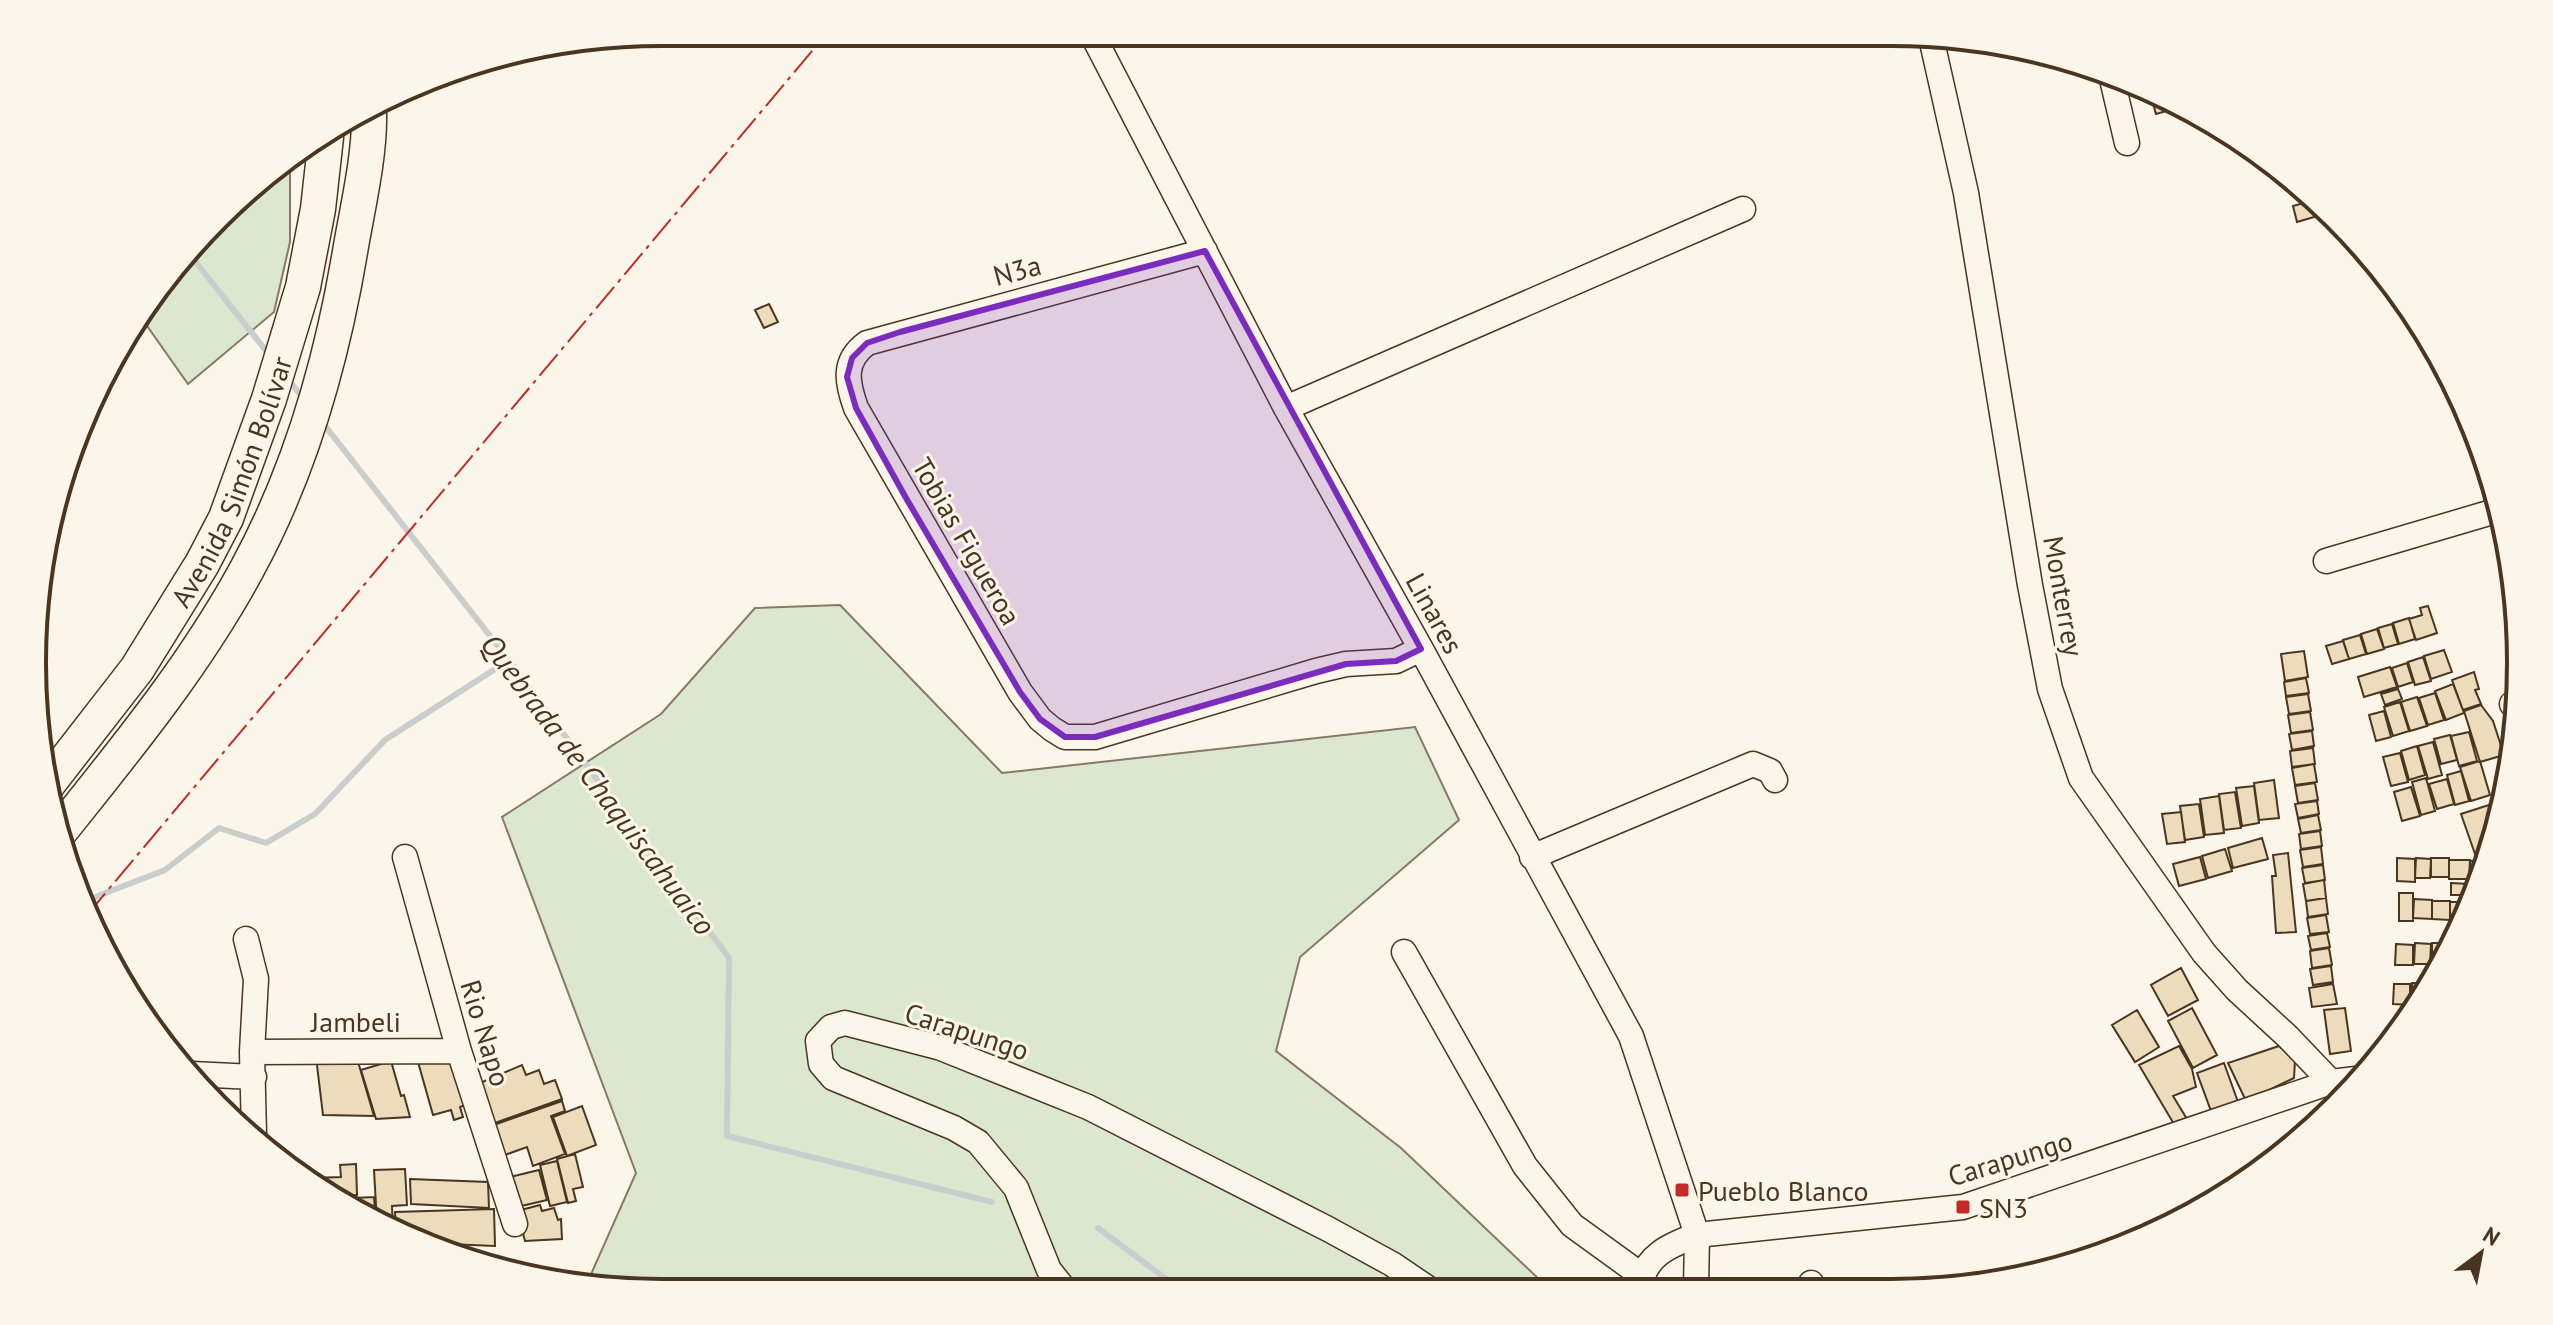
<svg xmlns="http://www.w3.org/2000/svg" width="2553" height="1325" font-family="'PT Sans',sans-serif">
	<rect width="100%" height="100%" fill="#fbf6e9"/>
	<path fill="#dce7d0" stroke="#887966" stroke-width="2" d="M290 156V242L274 312 188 384 138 313 278 163Z
		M840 605 1002 773 1415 727 1459 820 1300 957 1276 1051 1401 1148 1542 1282 1544 1289 622 1292 589 1286 588 1281 636 1173 502 817 661 714 755 608Z"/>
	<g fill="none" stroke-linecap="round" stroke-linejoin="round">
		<path stroke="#c9cecd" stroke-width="6" d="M191 256 271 357
			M287 378 303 398
			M322 422 509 660 729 958 727 1136 992 1202
			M82 902 165 870 219 828 266 843 315 814 385 740 509 660
			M1098 1228 1181 1290"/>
	</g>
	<path fill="#ecdcbc" stroke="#4a3520" stroke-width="2" d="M2155 92 2170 97 2184 106 2156 114 2150 93Z
		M2315 200 2328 213 2297 222 2293 206Z
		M769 304 778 322 764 328 755 310Z
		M2428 606 2437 633 2416 640 2409 619 2422 615 2420 608Z
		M2409 618 2415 639 2399 644 2393 623Z
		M2392 624 2398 644 2384 648 2378 628Z
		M2377 629 2384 649 2367 654 2361 634Z
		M2360 635 2366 654 2349 659 2343 640Z
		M2343 641 2349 659 2332 664 2326 646Z
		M2444 650 2452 672 2431 679 2424 656Z
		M2304 651 2308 677 2285 681 2281 654Z
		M2423 657 2431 681 2415 685 2408 662Z
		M2407 663 2413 682 2398 687 2392 668Z
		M2390 667 2397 687 2364 697 2358 677Z
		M2474 672 2479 689 2475 690 2481 704 2463 710 2452 680Z
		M2306 678 2309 693 2286 696 2284 682Z
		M2453 684 2464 713 2446 720 2435 691Z
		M2398 689 2402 699 2385 705 2381 694Z
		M2435 693 2444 720 2428 725 2419 698Z
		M2308 694 2311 711 2289 714 2286 697Z
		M2417 697 2427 726 2410 731 2401 702Z
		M2400 702 2409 731 2393 736 2384 707Z
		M2481 705 2493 721 2504 755 2480 762 2464 711Z
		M2384 711 2391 737 2376 741 2369 715Z
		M2310 712 2313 730 2291 733 2288 715Z
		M2312 731 2314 746 2292 750 2289 734Z
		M2469 732 2477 761 2459 766 2451 736Z
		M2450 735 2457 760 2441 764 2434 739Z
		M2433 742 2442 775 2428 779 2418 746Z
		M2417 746 2425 775 2409 780 2401 751Z
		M2313 748 2315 764 2292 767 2290 751Z
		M2400 753 2408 782 2391 786 2383 757Z
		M2480 761 2490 795 2471 801 2460 767Z
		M2314 764 2317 782 2295 785 2292 768Z
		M2461 771 2469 801 2455 805 2447 775Z
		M2426 778 2435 811 2421 815 2412 782Z
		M2447 779 2454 804 2437 809 2429 784Z
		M2274 780 2279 818 2259 820 2254 783Z
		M2315 783 2318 800 2298 803 2295 786Z
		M2254 786 2259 823 2242 826 2236 788Z
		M2411 787 2420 816 2402 821 2394 792Z
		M2235 792 2241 828 2224 830 2219 794Z
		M2219 796 2224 833 2205 835 2200 799Z
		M2317 801 2319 814 2298 818 2295 804Z
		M2199 804 2204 837 2185 840 2180 806Z
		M2492 804 2499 826 2491 848 2475 854 2461 814Z
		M2181 812 2185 842 2167 844 2162 814Z
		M2318 815 2321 830 2301 833 2298 819Z
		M2320 831 2322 846 2301 849 2299 834Z
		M2262 838 2268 859 2233 868 2228 848Z
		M2321 847 2323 864 2303 867 2300 850Z
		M2225 849 2232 871 2208 878 2202 856Z
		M2288 853 2296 932 2276 933 2272 876H2276L2273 855Z
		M2200 857 2206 879 2179 886 2173 864Z
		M2397 858 2415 859V882L2397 881Z
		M2416 858 2431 859 2430 878H2415Z
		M2431 858H2449V877H2431Z
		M2449 860H2470L2469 879H2449Z
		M2470 861H2485L2479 880H2470Z
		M2323 865 2325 880 2305 883 2302 868Z
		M2324 880 2326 898 2306 901 2303 884Z
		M2451 883 2469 884 2468 895H2451Z
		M2399 893H2413V921H2399Z
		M2326 898 2328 914 2308 917 2306 901Z
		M2414 899 2432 900V919L2413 918Z
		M2432 901H2450V920L2432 919Z
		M2450 902H2467L2463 922H2450Z
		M2326 915 2329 932 2310 934 2307 918Z
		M2327 933 2330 947 2311 950 2308 936Z
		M2415 943 2431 944 2430 964H2414Z
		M2432 943H2447V956L2442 963 2432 962Z
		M2396 944 2413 945V965H2395Z
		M2329 948 2332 965 2312 968 2310 951Z
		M2331 966 2333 982 2313 985 2310 969Z
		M2181 968 2198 1000 2168 1016 2151 985Z
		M2412 983 2428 984 2414 1005H2412Z
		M2333 984 2337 1004 2312 1007 2309 988Z
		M2394 984H2410V1005L2393 1004Z
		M2192 1008 2217 1055 2193 1068 2168 1021Z
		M2345 1008 2351 1051 2330 1054 2324 1010Z
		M2137 1010 2159 1047 2135 1062 2112 1025Z
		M2179 1046 2192 1069 2196 1087 2173 1096 2190 1124 2178 1131 2139 1065Z
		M2279 1046 2295 1060 2294 1078 2246 1101 2228 1063Z
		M356 1055 374 1116 323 1115 316 1057Z
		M448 1057 465 1105 460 1107 463 1117 454 1120 451 1110 433 1115 418 1062Z
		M391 1061 401 1096 404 1095 410 1117 376 1119 361 1070Z
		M2224 1063 2238 1102 2211 1111 2197 1073Z
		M522 1065 526 1075 539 1070 544 1084 555 1080 562 1099 492 1124 480 1083Z
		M562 1101 565 1111 551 1116 565 1154 533 1166 527 1147 502 1156 491 1126Z
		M582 1106 596 1145 567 1156 553 1117Z
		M575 1154 583 1187 573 1189 576 1201 568 1203 557 1159Z
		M557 1161 567 1202 550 1206 540 1165Z
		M356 1164 357 1195 351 1196 352 1205 314 1178 341 1177 340 1165Z
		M405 1169 407 1205 392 1206 393 1232 377 1223 374 1170Z
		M539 1170 547 1200 517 1207 510 1177Z
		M410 1179 488 1182 489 1208 411 1204Z
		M374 1197 376 1222 354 1206 353 1198Z
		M540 1205 542 1211 554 1208 558 1220 561 1219 562 1239 525 1241 517 1211Z
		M494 1209 495 1246 424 1243 396 1233 395 1212Z"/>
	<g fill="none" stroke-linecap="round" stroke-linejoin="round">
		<g stroke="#4a3520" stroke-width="27">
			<path id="minor" d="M1091 32 1286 408 1421 649 1631 1036 1697 1235 1696 1288
				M1930 33 1966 193 2030 585 2050 689 2081 778 2204 953 2237 990 2288 1037 2331 1082
				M2111 75 2127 143
				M1205 251 867 343C842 361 847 383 856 408L1020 692 1040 719 1052 729 1065 737H1095L1316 671 1346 664 1396 661 1421 649
				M1286 408 1743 209
				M2326 561 2499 510
				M2512 704 2520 702
				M405 857 459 1051 515 1224
				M1532 857 1753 764 1770 771 1775 780
				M246 939 256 979 252 1052 254 1135
				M1404 952 1525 1166 1572 1225 1641 1275
				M252 1052 459 1051
				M192 1074 254 1077
				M1811 1283 1814 1288
				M1640 1289C1643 1256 1670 1245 1697 1235L1963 1207 2331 1082 2364 1078
				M1065 1290 1049 1270 1016 1188 978 1142 954 1128 833 1078 821 1064 818 1041 831 1027 845 1023 941 1048 1088 1107 1328 1229 1392 1264 1429 1289"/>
		</g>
		<g stroke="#4a3520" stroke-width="37">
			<g id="highway">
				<path id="s1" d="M47 785 137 669 202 564 226 518 269 399 303 287 318 209 326 137"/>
				<path d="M57 835C125 750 195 665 247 569 301 470 333 356 351 246 358 206 370 154 369 114"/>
			</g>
		</g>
		<use href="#minor" stroke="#fbf6e9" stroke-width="24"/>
		<use href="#highway" stroke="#fbf6e9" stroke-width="34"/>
		<path stroke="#c62828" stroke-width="2" stroke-dasharray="28 6 4 6" stroke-linecap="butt" d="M87 915 828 32"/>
	</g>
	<path fill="#7b2cbf" fill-opacity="0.2" stroke="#7b2cbf" stroke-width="6" stroke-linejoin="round" d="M1205 251 1421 649 1396 661 1346 664 1095 737H1065L1040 719 1020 692 906 498 856 408 847 377 852 358 867 343 900 332Z"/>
	<g fill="#c62828" stroke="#fbf6e9" stroke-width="3">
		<rect x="1674" y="1182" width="16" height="16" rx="4"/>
		<rect x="1955" y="1199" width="16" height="16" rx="4"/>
	</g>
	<g text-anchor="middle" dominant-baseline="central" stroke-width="6" stroke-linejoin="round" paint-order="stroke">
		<g font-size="28" fill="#4a3520" stroke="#fbf6e9">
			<text transform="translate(1017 270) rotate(-15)">N3a</text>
			<text stroke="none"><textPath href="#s1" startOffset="358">Avenida Simón Bolívar</textPath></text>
			<text transform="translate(967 541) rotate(60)">Tobias Figueroa</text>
			<text transform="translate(2064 596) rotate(80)">Monterrey</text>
			<text transform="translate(1435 613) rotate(61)">Linares</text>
			<text x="356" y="1021">Jambeli</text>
			<text transform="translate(967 1031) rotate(18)">Carapungo</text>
			<text transform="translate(486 1033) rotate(73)">Rio Napo</text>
			<text transform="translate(2010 1158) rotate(-17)">Carapungo</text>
		</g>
		<g font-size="28" fill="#4a3520" stroke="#fbf6e9" text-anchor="start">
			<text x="1698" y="1190">Pueblo Blanco</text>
			<text x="1979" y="1207">SN3</text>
		</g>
		<g font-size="30" font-style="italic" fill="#4a3520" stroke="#fbf6e9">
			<text transform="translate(599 784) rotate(53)">Quebrada de Chaquiscahuaico</text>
		</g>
	</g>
	<path d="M0 0H2553V1325H0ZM662 46H1891A616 616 0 0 1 2507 662V663A616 616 0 0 1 1891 1279H662A616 616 0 0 1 46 663V662A616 616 0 0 1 662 46Z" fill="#fbf6e9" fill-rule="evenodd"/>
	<path fill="none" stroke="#4a3520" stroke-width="4" d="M662 46H1891A616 616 0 0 1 2507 662V663A616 616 0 0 1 1891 1279H662A616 616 0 0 1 46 663V662A616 616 0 0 1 662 46Z"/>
	<g transform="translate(2481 1253) rotate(32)" stroke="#fbf6e9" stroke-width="6" paint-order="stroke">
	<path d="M0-6L14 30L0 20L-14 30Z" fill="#4a3520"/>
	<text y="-12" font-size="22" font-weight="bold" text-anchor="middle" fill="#4a3520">N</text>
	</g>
</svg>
